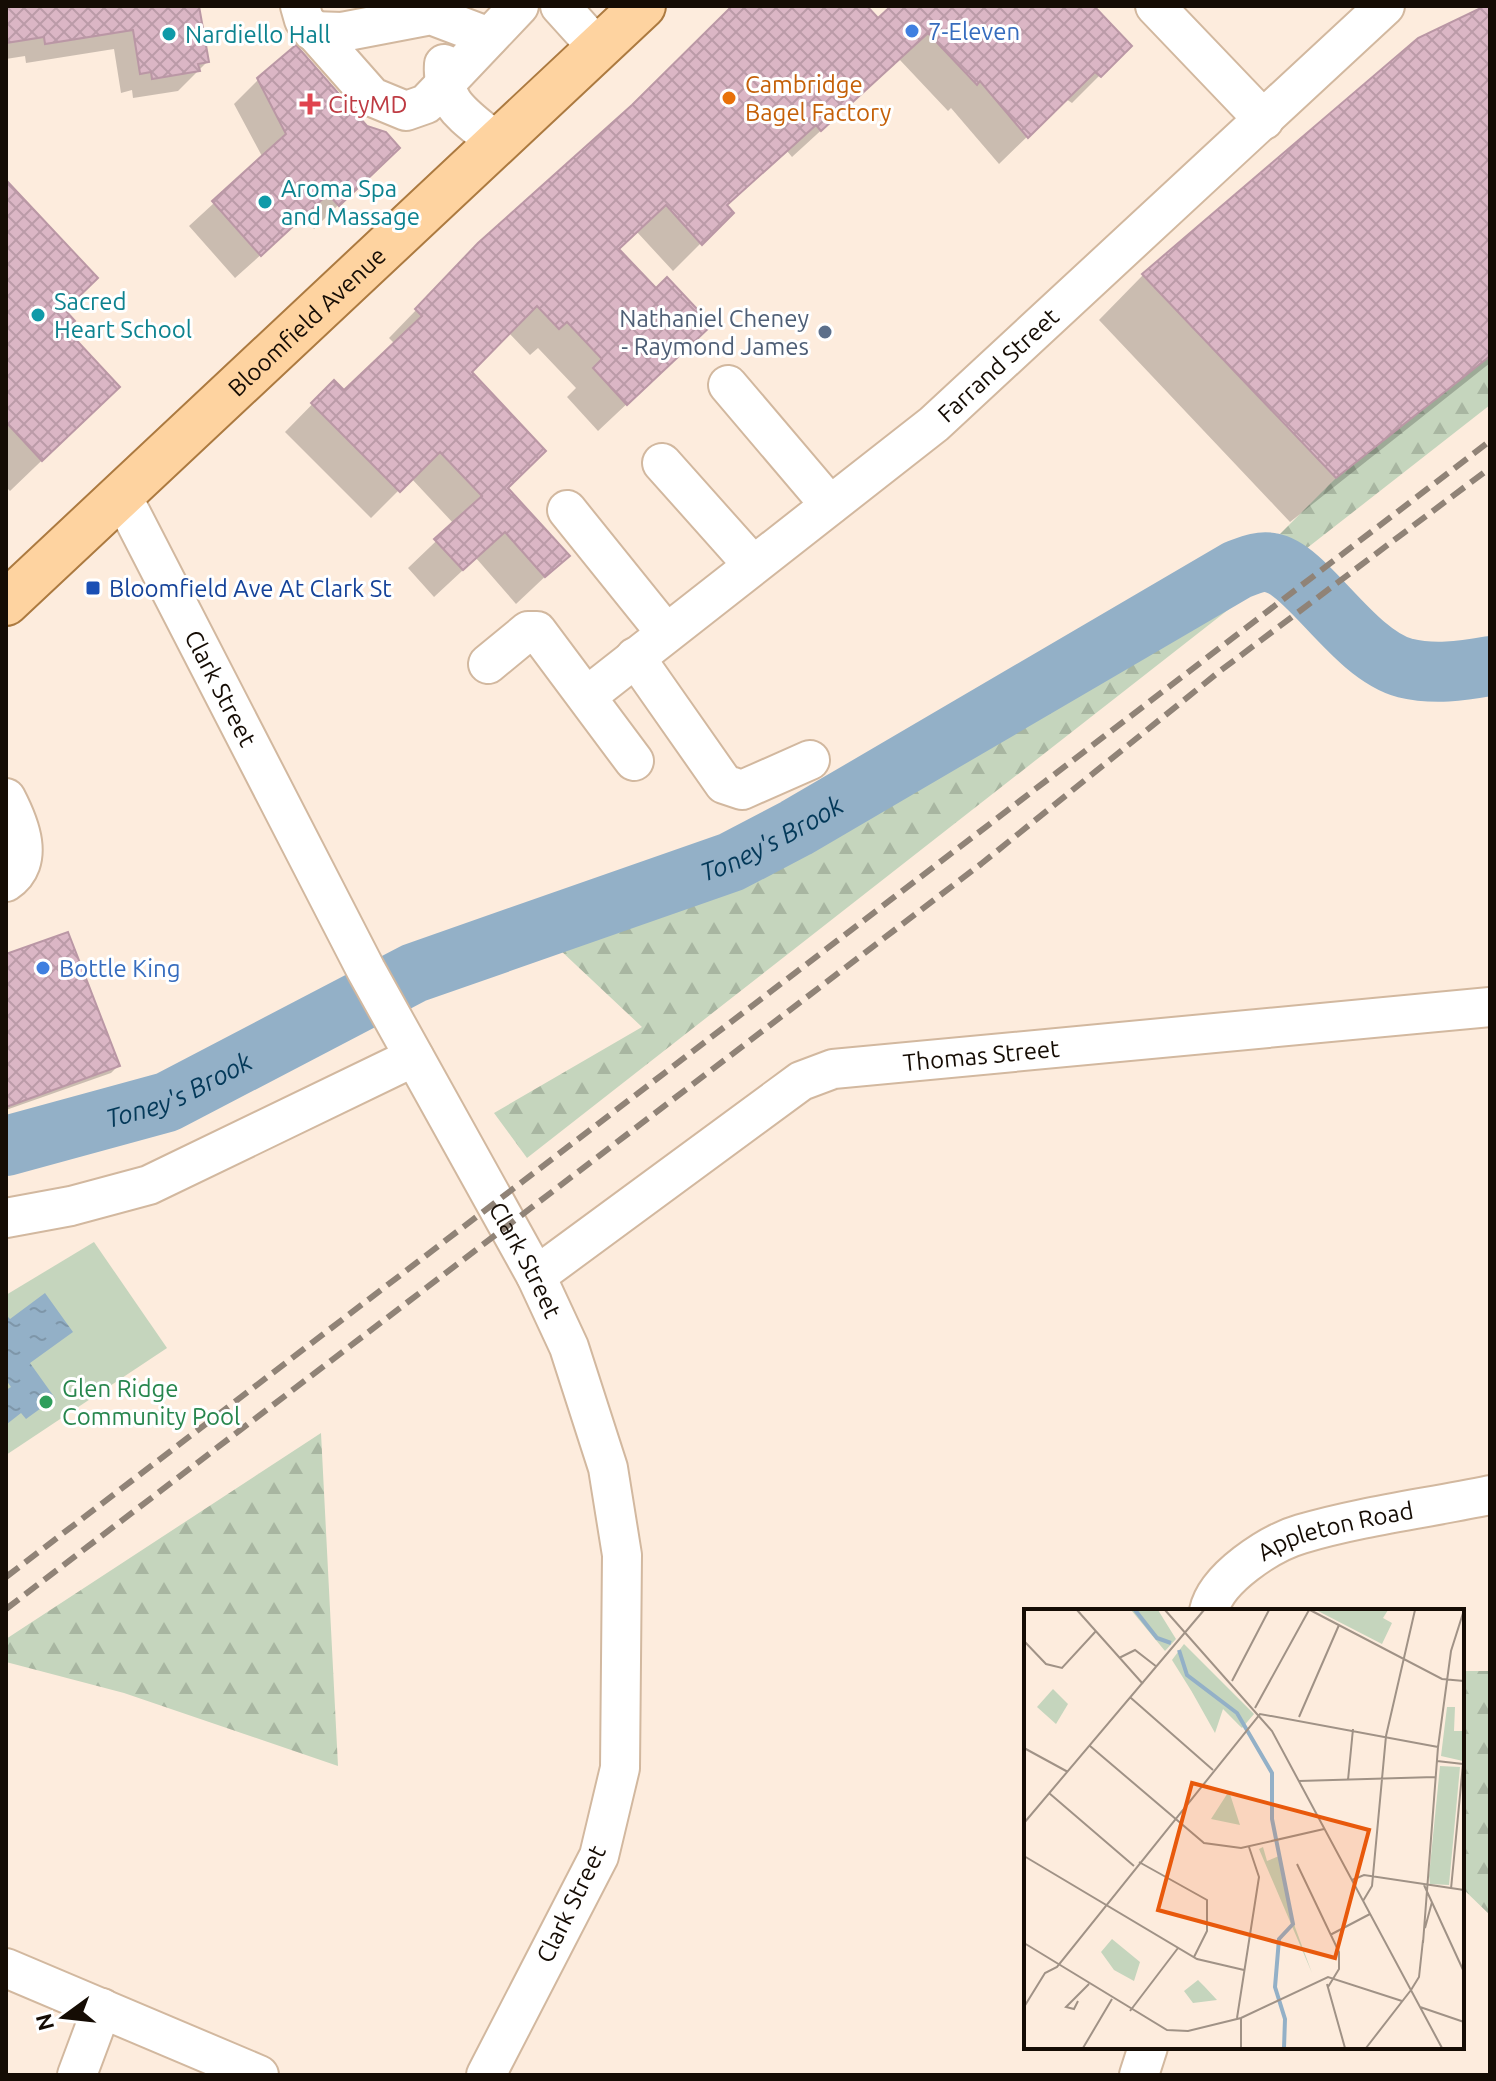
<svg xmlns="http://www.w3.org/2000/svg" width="1496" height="2081" font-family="Ubuntu,sans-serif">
	<defs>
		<pattern id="forest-firs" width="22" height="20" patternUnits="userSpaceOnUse" patternTransform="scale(2)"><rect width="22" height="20" fill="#c5d5bd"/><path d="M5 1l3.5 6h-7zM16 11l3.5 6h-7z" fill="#a8b6a1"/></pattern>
		<pattern id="water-ripples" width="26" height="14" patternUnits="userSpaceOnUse" patternTransform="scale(2)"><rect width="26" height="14" fill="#93b0c7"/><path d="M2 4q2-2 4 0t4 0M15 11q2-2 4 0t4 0" fill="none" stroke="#7e96a9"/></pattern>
		<pattern id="building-cross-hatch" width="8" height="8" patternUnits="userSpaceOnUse" patternTransform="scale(2)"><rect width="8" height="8" fill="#dbb6c5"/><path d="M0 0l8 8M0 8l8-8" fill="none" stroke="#bb9ba8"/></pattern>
	</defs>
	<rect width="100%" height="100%" fill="#fdecdd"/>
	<path fill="url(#forest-firs)" d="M1490 356V405L527 1158 494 1113 642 1027 559 949 550 913 740 850 1279 535 1336 478Z
		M321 1433 338 1766 124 1693 6 1662V1639Z
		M1462 1671H1490V1915L1462 1888Z"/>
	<path fill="#c5d5bd" d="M94 1242 167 1348 6 1455V1295Z"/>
	<path fill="url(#water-ripples)" d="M45 1293 73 1332 30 1363 55 1398 26 1419 21 1413 7 1424 6 1390 11 1387 6 1380V1315L10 1319Z"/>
	<path fill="#0003" d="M6 6H197L207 62 178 91 133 98 132 90 121 93 114 49 26 63 25 56 6 59Z
		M738 6H864L878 21 894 6H1091L1129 46 1072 103 1066 99 999 164 951 108 948 111 899 59 792 157 787 151 725 207 731 213 673 271 637 232 617 250 681 353 598 431 567 397 576 388 538 348 530 355 508 332 469 372 506 488 567 556 516 604 476 558 434 597 408 568 454 524 411 478 371 518 285 432 334 382 344 393 395 344 389 338 451 274Z
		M1490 6V363L1290 522 1099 320 1143 275Z
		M258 80 366 128 397 147 314 229 304 216 235 278 189 226 263 158 234 104Z
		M6 183 63 311V329L86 418 10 491 6 487Z
		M6 956 118 1066 111 1073 6 1110Z"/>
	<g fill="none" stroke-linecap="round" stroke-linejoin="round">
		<path stroke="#93b0c7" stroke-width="60" id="s1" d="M6 1146 167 1102 414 973 731 862 796 828 1237 570C1248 566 1260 560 1272 563 1308 570 1353 654 1405 668 1434 675 1461 671 1490 666"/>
	</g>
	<path fill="url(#building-cross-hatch)" stroke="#ba97a5" stroke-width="2" d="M6 6H199L209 62 198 64 200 71 152 79 151 72 140 74 133 30 45 44 44 37 6 43Z
		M732 6H867L878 18 891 6H1094L1132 46 1101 77 1095 72 1028 138 980 81 977 85 928 33 821 131 816 125 727 205 734 213 702 245 666 205 619 249 656 288 667 277 712 325 627 405 593 368 602 359 567 322 559 329 537 306 472 372 546 451 508 488 570 556 545 577 505 532 463 570 434 539 482 496 440 452 400 492 311 403 334 380 344 390 422 316 415 309 478 243 632 105Z
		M1485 6H1490V356L1336 478 1142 274 1418 38Z
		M296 45 367 126 386 132 400 148 339 206 328 194 261 256 212 201 286 134 257 78Z
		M6 180 98 278 65 310 75 321 66 329 120 387 42 461 6 422Z
		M68 932 120 1066 6 1107V954Z"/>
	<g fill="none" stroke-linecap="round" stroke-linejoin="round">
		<g stroke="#d2b89f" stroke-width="42">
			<g id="minor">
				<path d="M300 6 304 20 372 97 406 111 426 104 519 6"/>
				<path d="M560 6 598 48"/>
				<path d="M1155 6 1264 120"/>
				<path d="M312 31 342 32 431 15 489 37"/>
				<path d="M444 64C441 106 468 117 497 143"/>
				<path d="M728 385 830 505"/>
				<path d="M662 463 753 565"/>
				<path id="s2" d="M122 496 366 970 536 1276 569 1347 608 1468 622 1555 620 1768 599 1856 486 2075"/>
				<path d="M567 510 666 633"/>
				<path d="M635 657 724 784 742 790 810 760"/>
				<path d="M488 664 528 631H537L634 761"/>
				<path id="s3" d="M587 696 934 424 1385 6"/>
				<path d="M6 798C19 823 36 862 6 882"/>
				<path d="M6 1218 71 1206 149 1185 414 1057"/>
				<path id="s4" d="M536 1276 801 1081 833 1069 1490 1007"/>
				<path id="s5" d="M1209 1611C1216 1578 1270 1543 1301 1534 1362 1516 1428 1508 1490 1495"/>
				<path d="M6 1968 259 2075"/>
				<path d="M77 2075 102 2008"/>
				<path d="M1139 2075 1148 2047"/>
			</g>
		</g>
		<g stroke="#ac7a40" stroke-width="48">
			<g id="major">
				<path id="s6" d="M6 603 643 6"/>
			</g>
		</g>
		<use href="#minor" stroke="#fff" stroke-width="38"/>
		<use href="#major" stroke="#fed3a0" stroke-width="44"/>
		<path stroke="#908377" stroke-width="6" stroke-dasharray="16 8" stroke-linecap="butt" d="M6 1577 1490 441
			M6 1609 981 864 1220 671 1490 468"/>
	</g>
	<g fill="#3f7fe0" stroke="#fff" stroke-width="3">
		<circle cx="912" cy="31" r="8"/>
		<circle cx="43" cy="968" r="8"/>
	</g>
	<g fill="#0f9aa8" stroke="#fff" stroke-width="3">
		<circle cx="169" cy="34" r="8"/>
		<circle cx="265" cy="202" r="8"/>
		<circle cx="38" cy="315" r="8"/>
	</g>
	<circle fill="#e8710a" stroke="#fff" stroke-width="3" cx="729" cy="98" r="8"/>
	<path fill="#e0444e" stroke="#fff" stroke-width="3" d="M306 92h8v8h8v8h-8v8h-8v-8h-8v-8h8z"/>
	<circle fill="#5c6f8a" stroke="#fff" stroke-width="3" cx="825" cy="332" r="8"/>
	<rect fill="#1a4fb4" stroke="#fff" stroke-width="3" x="85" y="580" width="16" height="16" rx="4"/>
	<circle fill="#2e9e5b" stroke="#fff" stroke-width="3" cx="46" cy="1402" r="8"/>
	<g text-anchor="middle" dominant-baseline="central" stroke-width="6" stroke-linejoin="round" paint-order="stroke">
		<g font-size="24" fill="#366cbe" stroke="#fff" text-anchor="start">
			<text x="928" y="31">7-Eleven</text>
			<text x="59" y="968">Bottle King</text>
		</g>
		<g font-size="24" fill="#0d838f" stroke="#fff" text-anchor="start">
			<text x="185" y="34">Nardiello Hall</text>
			<text x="281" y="188">Aroma Spa<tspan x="281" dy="28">and Massage</tspan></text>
			<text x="54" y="301">Sacred<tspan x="54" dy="28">Heart School</tspan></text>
		</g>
		<g font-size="24" fill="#c56008" stroke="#fff" text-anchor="start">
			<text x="745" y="84">Cambridge<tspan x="745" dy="28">Bagel Factory</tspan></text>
		</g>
		<g font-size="24" fill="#be3a42" stroke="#fff" text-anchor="start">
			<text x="328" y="104">CityMD</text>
		</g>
		<g font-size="24" fill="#4e5e75" stroke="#fff" text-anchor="end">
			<text x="809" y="318">Nathaniel Cheney<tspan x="809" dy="28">- Raymond James</tspan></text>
		</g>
		<g font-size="24" fill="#150c04" stroke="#fff">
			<text stroke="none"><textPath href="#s6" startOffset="412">Bloomfield Avenue</textPath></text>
			<text stroke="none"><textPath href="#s3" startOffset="528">Farrand Street</textPath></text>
			<text stroke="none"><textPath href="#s2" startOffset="216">Clark Street</textPath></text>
			<text stroke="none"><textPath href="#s4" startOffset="512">Thomas Street</textPath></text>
			<text stroke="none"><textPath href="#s2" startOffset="864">Clark Street</textPath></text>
			<text stroke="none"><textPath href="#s5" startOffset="158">Appleton Road</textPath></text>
			<text transform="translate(571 1904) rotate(-64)">Clark Street</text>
		</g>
		<g font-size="24" fill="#164399" stroke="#fff" text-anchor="start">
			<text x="109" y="588">Bloomfield Ave At Clark St</text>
		</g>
		<g font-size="24" fill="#27864d" stroke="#fff" text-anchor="start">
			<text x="62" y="1388">Glen Ridge<tspan x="62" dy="28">Community Pool</tspan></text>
		</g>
		<g font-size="26" font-style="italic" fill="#043959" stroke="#fff">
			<text stroke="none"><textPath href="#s1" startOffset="828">Toney's Brook</textPath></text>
			<text stroke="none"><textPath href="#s1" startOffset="182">Toney's Brook</textPath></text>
		</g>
	</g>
	<g transform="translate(1024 1609)">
		<rect width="440" height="440" fill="#fdecdd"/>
		<path d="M179 70 218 119 199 100 191 124 168 83ZM205 182 216 216 187 210ZM239 238 243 252 255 247 271 318 288 364 235 240ZM88 330 116 353 110 372 90 361 77 343ZM174 371 180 377 193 391 169 394 160 382Z" fill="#c5d5bd"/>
		<path d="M292 1H364L359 9 368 14 358 35Z" fill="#c5d5bd"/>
		<path d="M107 1H134L152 30 141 42ZM160 35 230 105 218 119 199 99 168 83 148 51ZM423 98H431L430 122H440L439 152 417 147ZM416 157 436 158 425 276 406 275 405 267Z" fill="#c5d5bd"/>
		<path d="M29 80 44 95 32 115 13 98Z" fill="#c5d5bd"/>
		<path fill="none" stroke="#93b0c7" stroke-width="4" d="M111 1 133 29 147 34M155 41 163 66 213 104 248 164V210L269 315 255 330 251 378 261 410 260 439"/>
		<path fill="none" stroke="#a09286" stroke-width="2" d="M53 1 119 75M141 1 248 122 418 439M286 1 418 70 440 72M0 32 22 55 38 59 72 22M95 49 111 41 133 58M208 72 245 1M107 89 189 161M231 99 285 1M275 108 315 16M66 137 180 234 217 239 300 220M0 139 44 163M413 152 439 155M324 171 329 120M275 172 411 168M25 184 110 257M0 214 180 1M0 247 173 350 220 361M115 253 183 291V322L170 348M273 255 315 343V360L304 378M328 271 340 266 440 281M400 276 440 363M427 280 439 155M339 292 348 277 362 127 391 1M401 319 408 293M306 326 346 305M0 334 143 421 164 422 217 409 304 368 378 392M399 334 414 138 427 42 440 1M303 375 321 439M387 381 395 368 399 331M54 392 50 400 42 398 65 375M0 398 21 364 33 358 236 105 414 138M396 398 440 413M106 402 154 339M213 409 235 268 225 238M217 409V439M59 439 88 390M342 439 387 381"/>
		<path fill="#e8590c" fill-opacity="0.15" stroke="#e8590c" stroke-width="4" d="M168 174 345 221 311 349 134 301Z"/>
		<rect width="440" height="440" fill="none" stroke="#150c04" stroke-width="4"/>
	</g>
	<rect width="1496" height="2081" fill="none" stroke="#150c04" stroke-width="16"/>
	<g transform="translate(64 2017) rotate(255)" stroke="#ffffff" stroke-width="6" paint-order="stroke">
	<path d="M0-6L14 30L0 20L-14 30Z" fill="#150c04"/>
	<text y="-12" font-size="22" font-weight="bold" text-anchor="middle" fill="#150c04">N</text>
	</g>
</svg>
